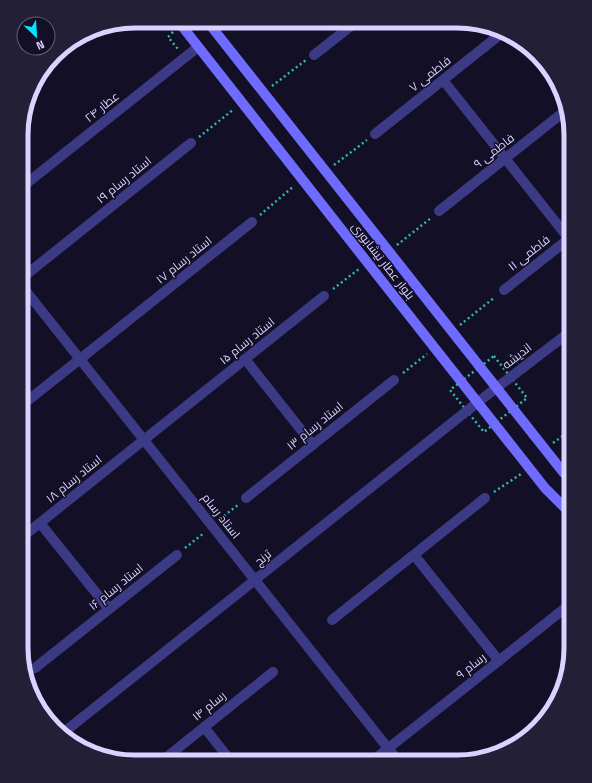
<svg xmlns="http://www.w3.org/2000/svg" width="592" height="783" font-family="'Space Grotesk',Cairo,sans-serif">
	<rect width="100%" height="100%" fill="#130f26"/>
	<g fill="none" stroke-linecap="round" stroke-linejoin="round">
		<path stroke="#2fb8b0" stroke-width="2.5" stroke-dasharray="2 3" stroke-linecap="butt" d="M173 32 168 37 178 49
			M272 86 306 60
			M199 137 234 109
			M334 165 367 140
			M260 215 294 186
			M397 245 431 218
			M333 289 359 269
			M460 325 495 297
			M494 356 527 398 484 432 450 390Z
			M403 373 427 354
			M553 443 571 430
			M494 492 521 474
			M220 519 238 505
			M185 548 204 533"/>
		<path stroke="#3d3a85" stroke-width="10" d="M314 55 356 22
			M443 80 569 239
			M375 134 502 33
			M22 187 198 47
			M439 211 565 111
			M22 278 191 143
			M22 286 399 762
			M504 290 571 237
			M245 359 313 445
			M21 406 252 222
			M246 498 394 380
			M40 523 109 609
			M21 538 324 296
			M414 555 499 661
			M332 620 485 498
			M35 668 177 555
			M204 727 231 761
			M63 733 478 402 571 331
			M162 761 273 672
			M371 762 569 605"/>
		<path stroke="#6f6bff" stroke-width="10" d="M178 21 367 262 545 488 571 514
			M207 21 563 472 571 481"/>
	</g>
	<g text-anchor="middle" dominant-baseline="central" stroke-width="3" stroke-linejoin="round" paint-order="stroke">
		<g font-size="12" fill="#d9d4ff" stroke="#130f26">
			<text transform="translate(430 74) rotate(-38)">فاطمی ۷</text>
			<text transform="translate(102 107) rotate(-39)">عطار ۲۴</text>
			<text transform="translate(494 151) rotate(-38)">فاطمی ۹</text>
			<text transform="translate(124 180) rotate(-39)">استاد رسام ۱۹</text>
			<text transform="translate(529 253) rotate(-38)">فاطمی ۱۱</text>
			<text transform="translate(184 260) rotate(-39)">استاد رسام ۱۷</text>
			<text transform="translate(383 261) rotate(52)">بلوار عطار نیشابوری</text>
			<text transform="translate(247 341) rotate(-39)">استاد رسام ۱۵</text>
			<text transform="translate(517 356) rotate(-38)">اندیشه</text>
			<text transform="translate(315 426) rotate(-39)">استاد رسام ۱۳</text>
			<text transform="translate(74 479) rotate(-39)">استاد رسام ۱۸</text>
			<text transform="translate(221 516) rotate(52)">استاد رسام</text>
			<text transform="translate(263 558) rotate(-39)">ترنج</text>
			<text transform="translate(116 587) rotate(-39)">استاد رسام ۱۶</text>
			<text transform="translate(471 666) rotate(-38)">رسام ۹</text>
			<text transform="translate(209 706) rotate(-39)">رسام ۱۴</text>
		</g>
	</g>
	<path d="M0 0H592V783H0ZM135 28H457A107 107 0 0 1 564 135V648A107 107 0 0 1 457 755H135A107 107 0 0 1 28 648V135A107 107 0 0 1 135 28Z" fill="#231f37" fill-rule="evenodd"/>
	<path fill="none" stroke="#d9d4ff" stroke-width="5" d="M135 28H457A107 107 0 0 1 564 135V648A107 107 0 0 1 457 755H135A107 107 0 0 1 28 648V135A107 107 0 0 1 135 28Z"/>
	<g transform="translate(36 36) rotate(155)"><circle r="19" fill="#130f26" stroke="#625e7d"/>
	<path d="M0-3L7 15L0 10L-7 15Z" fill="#00e5ff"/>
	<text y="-6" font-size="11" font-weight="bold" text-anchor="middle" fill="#d9d4ff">N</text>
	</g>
</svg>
